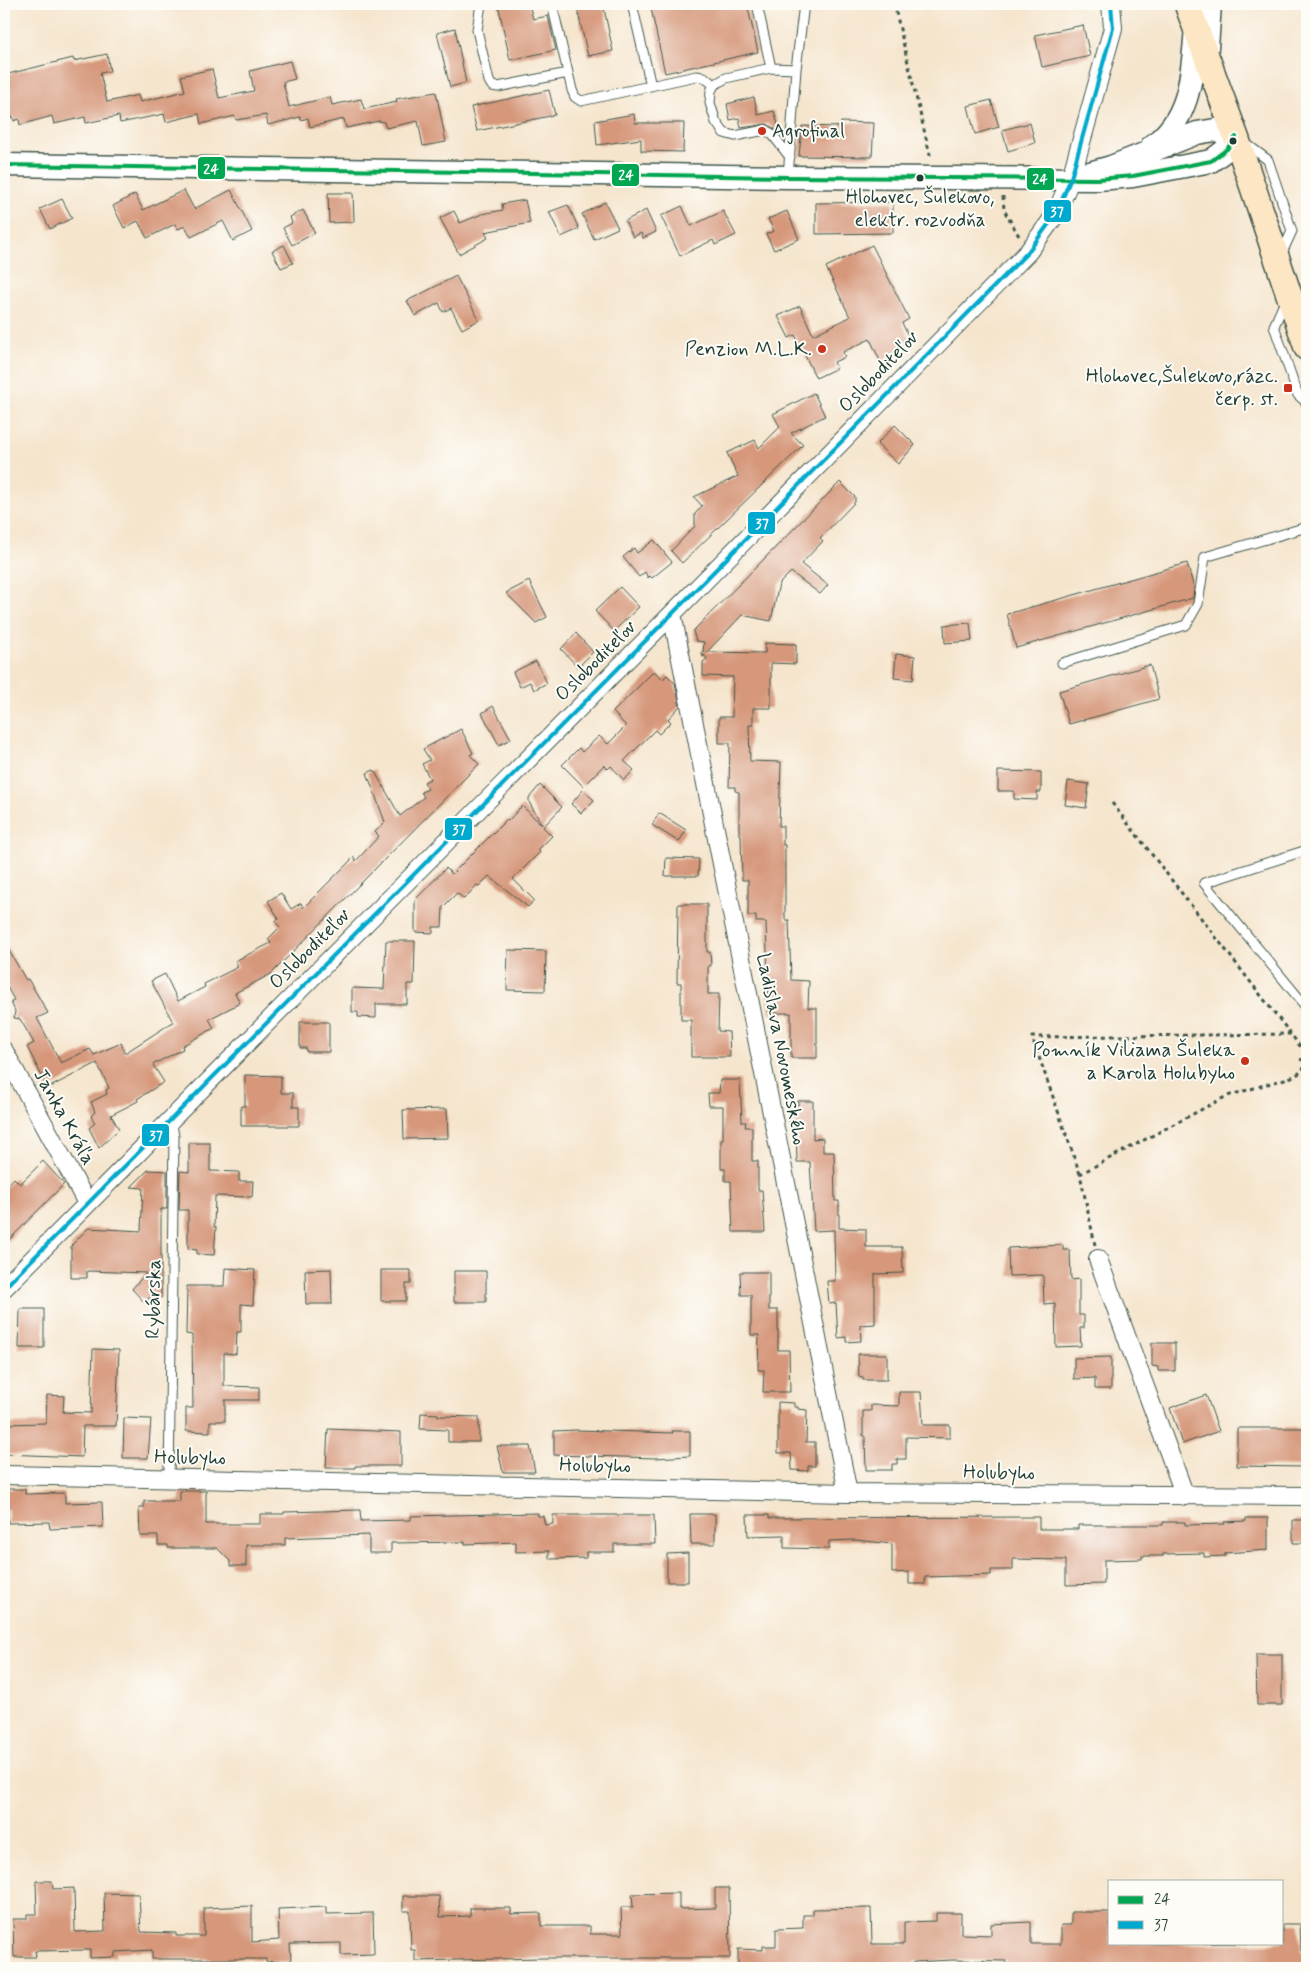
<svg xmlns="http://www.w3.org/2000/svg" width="1311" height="1972" font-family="Mynerve,sans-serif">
	<rect width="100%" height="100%" fill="#fdfcf7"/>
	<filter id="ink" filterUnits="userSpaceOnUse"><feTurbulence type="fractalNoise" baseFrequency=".02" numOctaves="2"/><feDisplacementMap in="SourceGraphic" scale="10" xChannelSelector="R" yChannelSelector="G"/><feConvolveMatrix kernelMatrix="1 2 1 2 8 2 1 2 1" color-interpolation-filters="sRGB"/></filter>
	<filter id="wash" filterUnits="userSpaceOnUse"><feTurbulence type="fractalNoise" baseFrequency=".0096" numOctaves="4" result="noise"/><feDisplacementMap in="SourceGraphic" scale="20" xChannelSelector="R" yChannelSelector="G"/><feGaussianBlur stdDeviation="1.12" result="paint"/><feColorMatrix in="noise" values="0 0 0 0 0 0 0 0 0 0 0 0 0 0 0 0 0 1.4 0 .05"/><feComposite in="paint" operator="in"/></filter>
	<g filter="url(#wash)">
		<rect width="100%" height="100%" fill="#f5e5cd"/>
		<g id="blocks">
			<path fill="#d6977a" d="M498 4H529L533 19 548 16 556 50 510 60Z
				M576 4H603L613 51 588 56Z
				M650 4H747L758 52 665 73Z
				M1083 25 1090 56 1042 67 1035 35Z
				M455 28 466 83 450 87 437 33Z
				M107 54 110 71 100 73 107 102 138 95 140 102 185 91 181 76 212 69 219 98 254 91 250 71 290 61 295 79 283 82 289 107 330 97 332 105 361 99 364 109 397 102 396 99 436 92 446 142 423 146 418 121 386 128 384 122 379 121 346 128 344 119 310 127 308 118 301 120 300 117 268 125 266 115 236 120 235 116 201 124 199 114 166 122 164 114 120 123 119 116 86 123 85 117 54 124 52 116 20 125 19 119 14 121 13 117 4 119V75L73 58 74 61Z
				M549 90 555 115 477 131 471 107Z
				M754 97 758 115 774 111 781 135 775 129 767 124 741 128 739 118 730 120 727 104Z
				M991 100 999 127 975 134 968 106Z
				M634 114 635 123H684L683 152 641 151V139L597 145 595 121Z
				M841 122 874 123 872 157 799 156 802 126 841 127Z
				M1030 123 1035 143 1008 151 1002 130Z
				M184 190 194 209 231 190 252 231 233 241 223 221 191 237 185 226 178 229 175 224 147 238 138 221 124 228 113 206 135 194 143 210Z
				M328 193H353L354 222 329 223Z
				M62 199 72 218 50 229 40 209Z
				M525 200 530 223 485 232 488 238 459 254 440 218 454 211 460 223 482 214 503 210 502 204Z
				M605 202 618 228 594 239 582 214Z
				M893 202V233L816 234V203Z
				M568 205 579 229 561 237 549 212Z
				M682 206 691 226 723 211 736 235 715 245 713 240 680 256 661 216Z
				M303 210 315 233 292 245 283 228 292 223 290 217Z
				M646 210 656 232 643 238 641 233 633 237 625 221Z
				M787 211 799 239 774 250 766 234 774 231 768 219Z
				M284 245 293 263 281 268 272 251Z
				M872 245 909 319 902 323 910 339 882 365 870 339 843 352 845 357 834 362 837 368 816 378 795 335 789 338 778 316 800 306 813 335 850 317 826 267Z
				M456 276 479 320 462 329 451 308 443 312 439 303 415 316 407 301Z
				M814 393 825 416 791 433 803 445 682 563 671 551 695 526V514L702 506 694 497 738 476 727 453 755 440 759 448 780 427 773 414Z
				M895 425 915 445 898 464 877 444Z
				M840 482 855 497V502L820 538 823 541 801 564 828 585 820 594 791 572 779 584 771 621 742 615 707 652 765 653V643L796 644V664L771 663V708H753V725H749L750 761 781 762 779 826H783V845H785V920H789L791 980 809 981 808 1008H817V1058H791V1013H769L766 922H756V916H748V880H742L741 835H739V792L735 791V787H729L730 743H719V717H732L733 677 703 676V662L707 659 704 655 703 657 702 652H703L704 642 696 641 693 631Z
				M654 540 672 562 652 578 650 576 648 578 645 572 639 577 623 557 634 548 637 553Z
				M1187 563 1194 588 1193 598 1016 648 1007 614Z
				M529 581 547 617 536 623 506 593Z
				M620 587 639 607 614 631 595 611Z
				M970 623 972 641 945 643 944 625Z
				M576 633 593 652 578 667 561 649Z
				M896 654 915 656 913 680 894 678Z
				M536 661 547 683 534 690 530 682 520 687 513 672Z
				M1150 665 1159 699 1069 724 1059 691Z
				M654 671 663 679 667 675 675 683 680 706 668 719 671 722 659 734 655 730 624 761 634 770 624 780 611 766 608 769 604 765 583 786 562 765 579 748 582 752 599 736 608 744 626 726 613 712Z
				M493 706 511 739 499 745 482 713Z
				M461 729 473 753 470 755 479 764 271 974 235 993 240 1003 209 1019 214 1028 182 1046 183 1049 154 1064 153 1065 164 1082 137 1099 138 1101 111 1115 119 1129 99 1148 89 1128 95 1123 91 1116 95 1112 91 1102 107 1094 106 1090 109 1088 97 1063 48 1088 27 1047 34 1043 20 1019 14 1018 15 1011 11 1002 14 1000 4 981V942L26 980 28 979 48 1013 37 1018 61 1063 90 1049 94 1055 121 1043 125 1053 173 1022 151 981 165 974 178 1001 205 987 204 984 238 967 235 961 271 943 268 939 280 927 275 921 279 919 268 901 281 893 291 909 301 903 303 908 354 857 356 861 379 836 375 832 385 822 367 773 374 770 400 816 424 797 421 792 428 789 424 782 430 779 422 764 430 760 423 749Z
				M998 771 1041 772V792H1037V800L1014 799V791H998Z
				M1068 781 1089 784 1086 808 1065 805Z
				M540 785 562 807 543 827 552 836 538 850 540 852 513 879 534 900 528 907 489 876 479 886 477 885 464 899 457 893 443 907 442 927H433V933L415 932V900L446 868 452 874 507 819 508 821 522 806 542 825 529 802V798Z
				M583 790 594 800 581 813 571 804Z
				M659 813 686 830 679 842 652 825Z
				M666 858 699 859 698 876H665Z
				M678 904H707V952H710L711 966H708V994H719L718 1031 729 1032 730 1057H691V1020H681V983H677Z
				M386 941H415L414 984H407V1004H376V1018L358 1017V1012H352V988L384 989Z
				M508 950 546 951 545 991 507 990Z
				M300 1022H329V1052H307L306 1048H300Z
				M245 1075 281 1076V1093H293V1107H299V1126H241V1106H245Z
				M720 1080H740L742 1122H746L745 1127H752V1161H758V1190H762L765 1232H733L731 1181H725V1169H721V1140H723V1106H709L708 1093H719Z
				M798 1101H813V1139L823 1138V1152H834L835 1201H839V1228L866 1229V1247H902L903 1273 875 1274V1324L860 1325 861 1341 846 1342V1337L838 1338 836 1303 829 1304 827 1281H835L834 1230 814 1231 810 1162H797L796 1129H790V1105H798Z
				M447 1109 448 1138 404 1139 403 1110Z
				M189 1143H210V1171L239 1172V1181H253L252 1197 215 1196 214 1227H216L214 1255 197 1254V1250L188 1249V1210H179L180 1171 189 1172Z
				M43 1161 64 1184 4 1245V1189L14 1178 20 1184Z
				M148 1170 167 1171V1209H161V1298H149L145 1303 132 1289 146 1273 87 1271V1278H71V1246L88 1228 141 1231 143 1188 131 1187Z
				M1063 1245V1250H1070L1071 1280 1079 1279V1315H1084V1328H1080L1081 1346 1056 1347 1055 1303 1044 1304 1043 1275 1009 1276 1008 1248Z
				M225 1268 255 1270 253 1305 241 1304V1332H237L236 1354 224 1353V1386L259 1387V1400H225V1421H210V1432L186 1431V1408H193L192 1335 186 1334 187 1286H224Z
				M331 1269 332 1304H306L305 1270Z
				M381 1270H411V1284H406V1301H381Z
				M454 1271H486V1302H454Z
				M740 1272H769V1310H778V1350H789L790 1392H763L764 1370H758L759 1335H751V1295H741Z
				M20 1309H44V1348H19Z
				M1152 1343H1175V1371H1158V1367L1152 1366Z
				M93 1349 119 1350 116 1426H83L82 1457 4 1454V1424L46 1423 47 1395 64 1396 63 1412 91 1413Z
				M858 1354H887V1380H863V1378L859 1377Z
				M1111 1357V1389H1095V1378L1074 1379V1358Z
				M899 1392H921L923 1425H950V1438L906 1437V1459H897V1464H892V1470H866L865 1437 863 1436V1411H871V1405L899 1406Z
				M1206 1395 1219 1431 1182 1444 1170 1408Z
				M778 1402 794 1403V1407H798V1409L807 1410 806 1442H815V1466H808V1471L792 1470 791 1453H778Z
				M421 1413 438 1414V1416L479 1417V1442H448V1430L420 1429Z
				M124 1418 151 1419 148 1458H123Z
				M1237 1428H1307V1467L1237 1466Z
				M328 1429 401 1432V1466H355V1468H326Z
				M576 1430 673 1433 672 1431H690V1456L656 1458 554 1455V1431Z
				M497 1446H530L535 1472H503Z
				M4 1489H25V1494L65 1493V1503L102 1502 103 1527 50 1529 49 1522 8 1523V1509H4Z
				M180 1491H206V1524H260V1514H284V1512L360 1510 361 1521 411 1520V1516L538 1513V1516H543L545 1525 553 1524V1515H654L655 1544H614V1552H586V1558L549 1559V1551L516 1552V1542L465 1544V1542L391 1543V1553H369V1535L285 1538V1545H246V1566H230V1561L217 1548H168V1545H158V1536H140L139 1508H144V1501H180Z
				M690 1514H715V1544H691Z
				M747 1515H769V1518L1039 1517V1529H1078V1525H1163V1522H1185V1525L1225 1524 1224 1522 1246 1521V1518H1268V1550L1225 1553V1556L1204 1557V1553L1163 1554V1556H1142V1559L1104 1560V1584L1066 1585V1560L1013 1559V1570H991V1575L925 1577V1584H909V1572L892 1573V1544L856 1540 829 1541V1549L784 1548V1535L748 1536Z
				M1293 1520H1307V1543H1293Z
				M688 1553V1582H667V1554Z
				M1256 1654H1282V1705H1257Z
				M36 1881H52L53 1889 74 1888 75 1932 105 1931 104 1893 139 1894 141 1932 176 1933V1936H204V1908L252 1906V1942L279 1940 278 1909 326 1907V1914L373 1913 374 1954 341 1955V1943L290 1944 291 1961 266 1962V1959H152V1950L115 1952V1957L90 1958V1950L35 1951 36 1957H14L13 1919H27V1914H37Z
				M715 1888H729L730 1958H541L415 1961V1950H411L410 1911H403V1896H439L440 1917 470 1916V1908H511V1914L541 1913V1926H590V1934H622L621 1907H633L632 1894 679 1893V1909L715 1908Z
				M871 1908 872 1944H904V1922L936 1921V1913H961V1934L991 1935V1924L1031 1922V1944H1061V1925H1071V1912H1110V1944L1282 1943V1924H1300L1301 1951H1307V1967L1194 1968V1965H1152V1968H1006V1961L952 1960 914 1962V1968H738V1949L763 1950V1946H776V1929L803 1928V1915H813V1909Z"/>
		</g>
	</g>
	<g filter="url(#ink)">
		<use href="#blocks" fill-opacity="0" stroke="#3f564b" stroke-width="1"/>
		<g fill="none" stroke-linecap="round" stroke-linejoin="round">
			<g stroke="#3f564b" stroke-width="11">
				<path id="service" d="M481 4 477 30 489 81 492 86 498 87 568 73
					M552 4 572 90 575 97 581 101 696 76 704 77 714 85
					M632 4 651 86
					M757 4 771 68 796 69
					M771 68 726 78 714 85 711 91 710 103 716 122 724 133 735 136 765 130 772 134 790 157
					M1245 143 1268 160 1292 231 1281 255
					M788 177 796 69 804 4
					M1286 299 1274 326 1298 395 1307 403
					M1062 663 1186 625 1198 604 1205 557 1307 527
					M1307 850 1204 883 1307 1008
					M169 1479 174 1136 171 1119"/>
			</g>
			<g stroke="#3f564b" stroke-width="20">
				<path id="minor" d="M672 614 848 1493
					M4 1051 87 1203
					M1098 1259 1185 1496
					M4 1288 672 614 1028 252 1056 214 1071 178 1113 28 1111 4
					M4 1475 848 1493 1307 1496"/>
			</g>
			<g stroke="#3f564b" stroke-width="25">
				<path id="tertiary" d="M1207 48 1210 4
					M1152 146C1192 118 1192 72 1196 28
					M4 165 788 177 1098 179 1133 176 1211 161 1227 149 1236 137 1215 130 1197 133 1111 167 1071 178"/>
			</g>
			<g stroke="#3f564b" stroke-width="28">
				<path id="secondary" d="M1187 4 1236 137 1307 348"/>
			</g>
			<path stroke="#3f564b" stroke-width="3" stroke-dasharray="4 4" stroke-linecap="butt" d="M894 4 931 159
				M1003 196 1004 210 1019 236
				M1112 803 1307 1055
				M1300 1060 1307 1058
				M1080 1174 1032 1037 1291 1034
				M1095 1245 1080 1174 1227 1096 1295 1076 1302 1071 1307 1063"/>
			<use href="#service" stroke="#fff" stroke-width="9"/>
			<use href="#minor" stroke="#fff" stroke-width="18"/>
			<use href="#tertiary" stroke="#fff" stroke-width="22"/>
			<use href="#secondary" stroke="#fce6c4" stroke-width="25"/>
			<g stroke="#fdfcf7" stroke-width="8">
				<path id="bus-1" d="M4 165 788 177 1098 179 1133 176 1211 161 1227 149 1236 137"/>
			</g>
			<g stroke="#fdfcf7" stroke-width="8">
				<path id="bus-2" d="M4 1288 672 614 1028 252 1056 214 1071 178 1113 28 1111 4"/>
			</g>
			<use href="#bus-1" stroke="#00a651" stroke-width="4"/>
			<use href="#bus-2" stroke="#00a9ce" stroke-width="4"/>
		</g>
	</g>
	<g fill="#c8321e" stroke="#fdfcf7" stroke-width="2">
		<circle cx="762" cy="131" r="5"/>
		<circle cx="822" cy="349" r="5"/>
		<rect x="1283" y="383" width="10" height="10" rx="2.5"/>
		<circle cx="1245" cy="1061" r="5"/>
	</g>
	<g fill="#1f3d34" stroke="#fdfcf7" stroke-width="2">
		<circle cx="1233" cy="141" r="4.5"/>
		<circle cx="920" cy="178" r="4.5"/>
	</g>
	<g text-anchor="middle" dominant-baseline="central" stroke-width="4" stroke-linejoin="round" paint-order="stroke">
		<g font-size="19" fill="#1f3d34" stroke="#fdfcf7">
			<text x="920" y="197">Hlohovec, Šulekovo,<tspan x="920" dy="23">elektr. rozvodňa</tspan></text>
		</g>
		<g font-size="20" fill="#1f3d34" stroke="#fdfcf7" text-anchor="end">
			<text x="772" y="131" text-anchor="start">Agrofinal</text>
			<text x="812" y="349">Penzion M.L.K.</text>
			<text x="1278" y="376">Hlohovec,Šulekovo,rázc.<tspan x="1278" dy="23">čerp. st.</tspan></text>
			<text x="1235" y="1050">Pomník Viliama Šuleka<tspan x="1235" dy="23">a Karola Holubyho</tspan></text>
		</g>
		<g font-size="20" fill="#1f3d34" stroke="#fdfcf7">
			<text transform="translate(879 372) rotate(-46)">Osloboditeľov</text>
			<text transform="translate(596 661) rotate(-45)">Osloboditeľov</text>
			<text transform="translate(310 949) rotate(-45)">Osloboditeľov</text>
			<text transform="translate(781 1049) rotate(79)">Ladislava Novomeského</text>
			<text transform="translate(64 1117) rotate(61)">Janka Kráľa</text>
			<text transform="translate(154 1299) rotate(-89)">Rybárska</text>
			<text transform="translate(190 1458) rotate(1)">Holubyho</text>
			<text transform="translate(595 1466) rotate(1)">Holubyho</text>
			<text transform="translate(999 1473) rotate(1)">Holubyho</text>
		</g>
	</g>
	<g stroke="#fdfcf7" stroke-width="2">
		<rect x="197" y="156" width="29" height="24" rx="5" fill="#00a651"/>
		<rect x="611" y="163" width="29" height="24" rx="5" fill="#00a651"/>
		<rect x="1026" y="167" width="29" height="24" rx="5" fill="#00a651"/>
		<rect x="1043" y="199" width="29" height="24" rx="5" fill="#00a9ce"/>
		<rect x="747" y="511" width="29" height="24" rx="5" fill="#00a9ce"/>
		<rect x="444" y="817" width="29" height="24" rx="5" fill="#00a9ce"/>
		<rect x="141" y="1123" width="29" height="24" rx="5" fill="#00a9ce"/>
	</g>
	<g font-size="14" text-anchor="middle" font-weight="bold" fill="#fff">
		<text x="211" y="173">24</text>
		<text x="626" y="179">24</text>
		<text x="1040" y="183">24</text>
		<text x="1057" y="216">37</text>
		<text x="762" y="528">37</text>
		<text x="459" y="834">37</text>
		<text x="156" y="1140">37</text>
	</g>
	<rect width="1311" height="1972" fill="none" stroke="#fdfcf7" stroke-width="20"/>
	<rect x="1108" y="1880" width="175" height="65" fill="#fdfcf7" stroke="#a4b0a9"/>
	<rect x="1118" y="1896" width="25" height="8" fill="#00a651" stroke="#a4b0a9"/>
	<text x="1154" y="1904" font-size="15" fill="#1f3d34">24</text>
	<rect x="1118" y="1921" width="25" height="8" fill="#00a9ce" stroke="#a4b0a9"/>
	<text x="1154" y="1930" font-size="15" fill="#1f3d34">37</text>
</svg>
